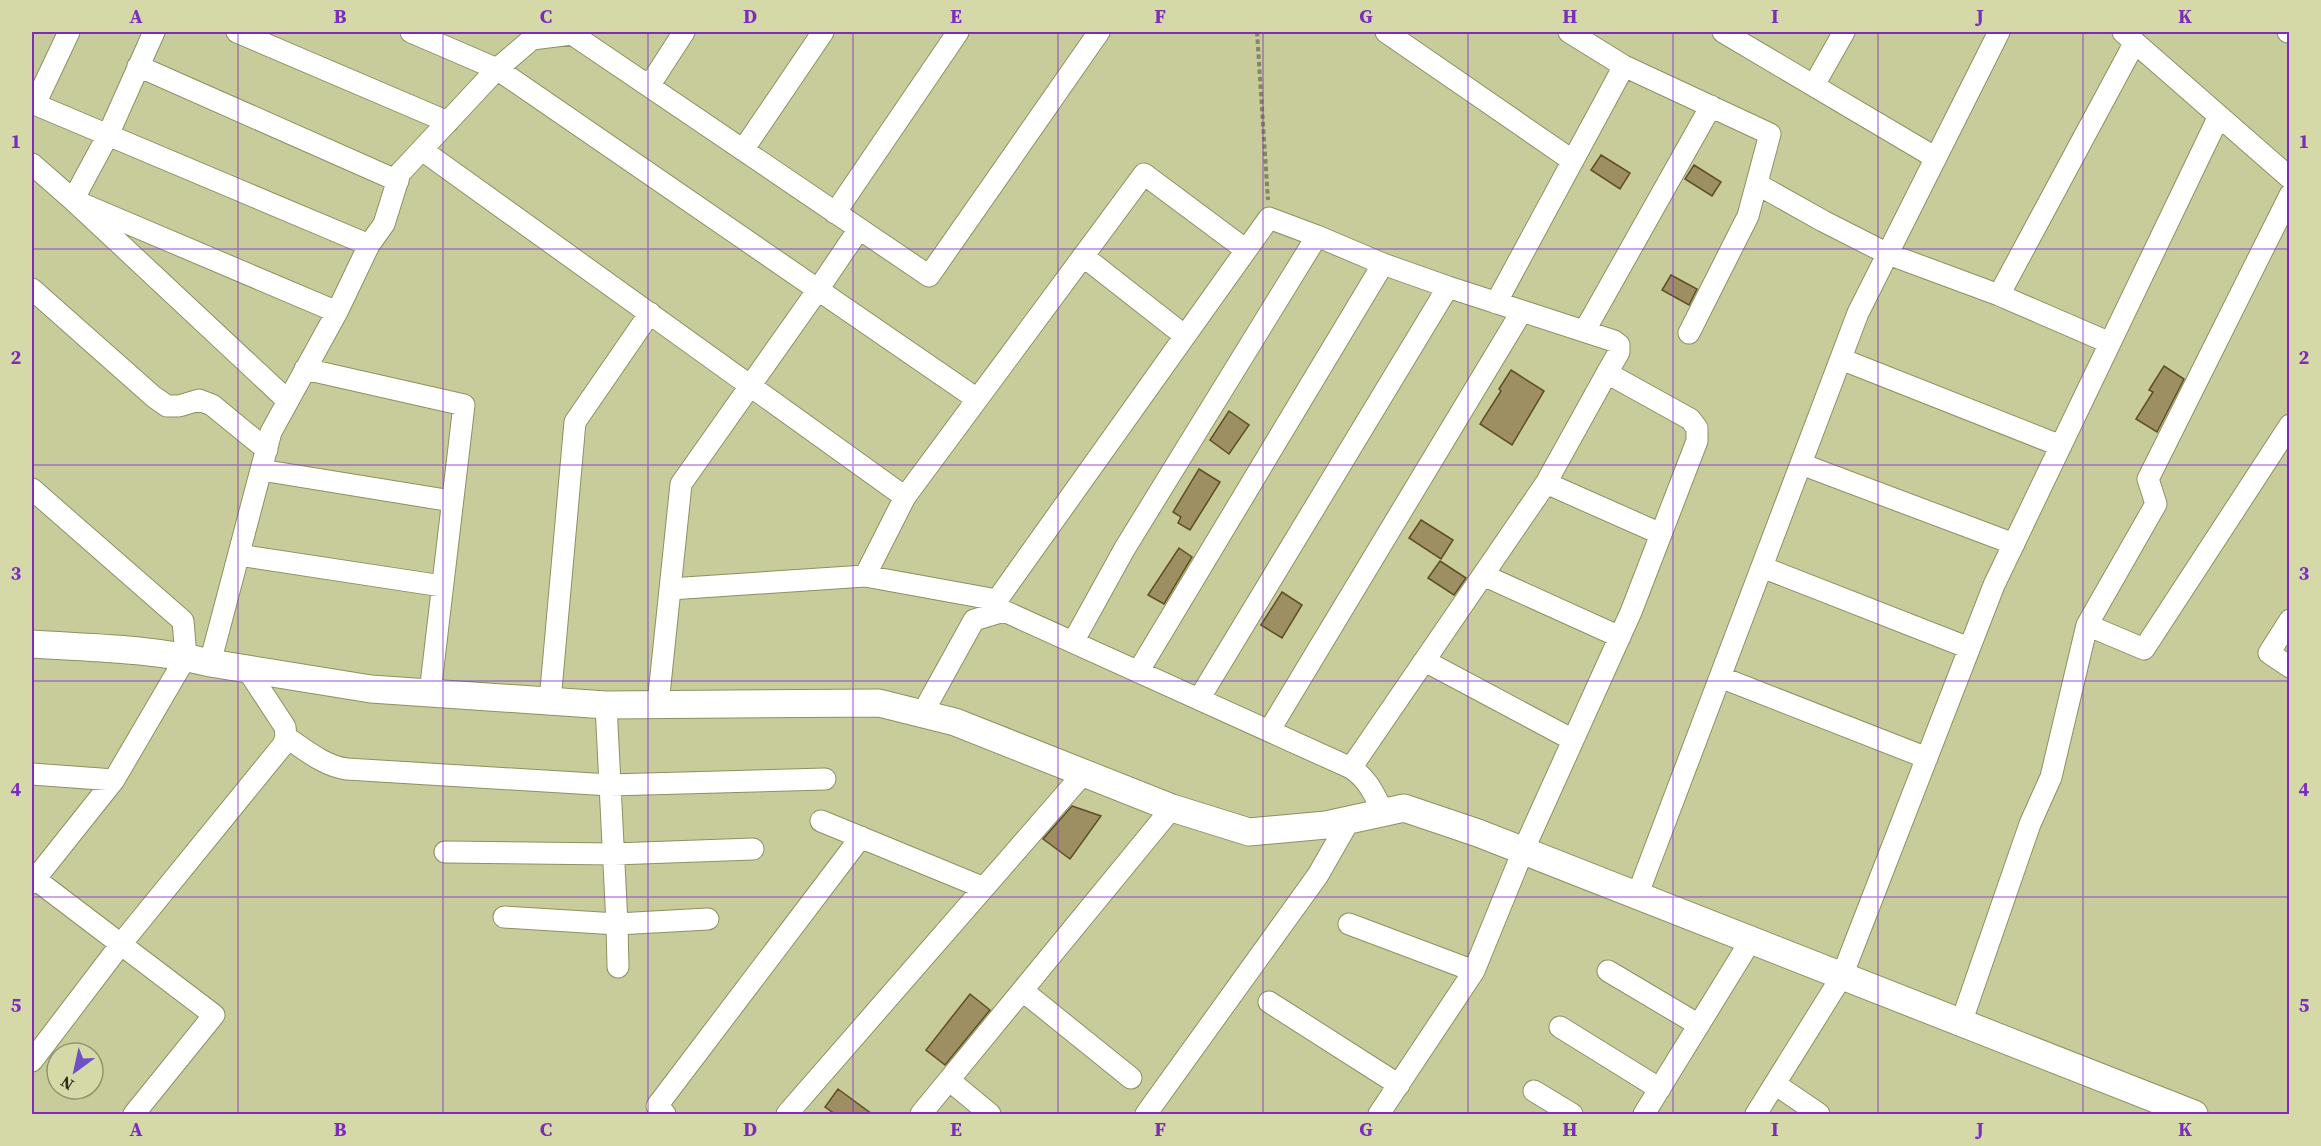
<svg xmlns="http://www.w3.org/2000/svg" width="2321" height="1146" font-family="'Source Serif 4',serif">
	<rect width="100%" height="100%" fill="#c8cc9b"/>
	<path fill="#9e8f62" stroke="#5e4f23" stroke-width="1.5" d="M1601 155 1630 173 1620 189 1591 170Z
		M1694 165 1721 182 1712 196 1685 179Z
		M1671 275 1697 289 1689 305 1662 290Z
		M2164 366 2184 379 2157 432 2136 419 2153 392 2149 390Z
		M1511 370 1544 391 1512 445 1480 424 1501 391 1499 389Z
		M1229 411 1249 425 1229 454 1210 440Z
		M1199 469 1220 482 1190 530 1178 523 1181 517 1173 512Z
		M1421 520 1453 540 1441 559 1409 538Z
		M1179 548 1192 557 1164 604 1148 595Z
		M1440 561 1466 578 1454 595 1428 578Z
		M1282 592 1302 605 1282 638 1261 625Z
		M1072 806 1101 816 1070 859 1043 839Z
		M970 994 990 1010 945 1065 926 1050Z
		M838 1089 872 1114H835L825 1107Z"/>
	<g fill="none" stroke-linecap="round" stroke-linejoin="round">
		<g stroke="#8d9162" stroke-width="23">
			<path id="minor" d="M154 32 108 135 73 200 337 312
				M237 32 448 122
				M411 32 497 69 977 399
				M1386 32 1573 161
				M1569 32 1624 66 1770 134 1748 216 1689 333
				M1723 32 1936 158
				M2123 32 2290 178
				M2288 32H2290
				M138 66 398 181
				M1814 85 1844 32
				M649 86 684 32
				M32 103 369 245
				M35 104 69 32
				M422 150 905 497
				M743 150 823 32
				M32 164 73 200 287 400
				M1757 184 1823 221 1888 254 1999 295 2110 343
				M2290 195 2148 479 2156 504 2087 625 2144 649 2290 425
				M835 213 958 32
				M1083 256 1185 336
				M32 289 154 397 167 406H179L199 400 212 405 267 450
				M1999 295 2135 42
				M1496 303 1624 66
				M1585 330 1711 106
				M1841 359 2061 446
				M305 369 464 405 430 693
				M1801 464 2014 544
				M261 470 452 501
				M1546 483 1661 534
				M32 489 183 621 186 657 114 780 32 883
				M239 555 442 586
				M1762 567 1969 648
				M1483 575 1620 637
				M865 576 905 497 1144 174 1246 250
				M670 589 865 576 997 600
				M985 617 1269 218 1317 236
				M2290 620 2269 653 2290 667
				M1073 642 1125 548 1317 236 1383 264
				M1425 661 1573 740
				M210 663 271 432 337 312 369 245 384 224 400 173 497 69 532 39 572 34 929 276 1099 32
				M1138 672 1383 264 1448 287
				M1720 677 1927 758
				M1199 699 1448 287 1522 311
				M550 701 575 422 650 313
				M658 704 681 484 817 291 859 229
				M606 705 617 924 618 967
				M922 714 974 620 1004 611 1351 768 1546 483 1607 373 1690 419 1697 428V441L1631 612 1523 851 1474 971 1379 1114
				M1269 731 1522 311 1614 341 1619 345V352L1607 373
				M286 737C304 749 324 766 347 769L610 785 825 779
				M1351 768C1368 779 1374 794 1383 812
				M32 774 114 780
				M821 821 984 888
				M445 852 614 854 753 849
				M35 879 214 1015 134 1114
				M1637 896 1858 313 1999 32
				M504 917 617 924 708 919
				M1349 924 1474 971
				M1608 971 1699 1025
				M1023 991 1131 1078
				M1269 1002 1399 1085
				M1961 1023 2030 824 2051 777 2087 625
				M1560 1027 1660 1089
				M32 1061 121 944 283 745 286 737 285 727 247 669
				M949 1080 990 1114
				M1775 1084 1819 1114
				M1534 1091 1572 1114
				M665 1114 657 1106 861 837
				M787 1114 1083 774
				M921 1114 1172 808
				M1146 1114 1318 875 1350 819
				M1644 1114 1751 940
				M1756 1114 1842 976 1994 585 2219 116"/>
		</g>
		<g stroke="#8d9162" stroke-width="29">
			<path id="tertiary" d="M32 644C91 648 152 648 210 663L371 689 606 705 879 703 955 722 1172 808 1249 832 1326 825 1404 808 1478 833 2194 1114"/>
		</g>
		<path stroke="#848763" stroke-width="4" stroke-dasharray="4.5 3" stroke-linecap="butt" d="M1257 32 1268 200"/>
		<use href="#minor" stroke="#fff" stroke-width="21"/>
		<use href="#tertiary" stroke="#fff" stroke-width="27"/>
	</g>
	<path fill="none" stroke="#7b2cbf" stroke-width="1.5" stroke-opacity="0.55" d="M238 32V1114M443 32V1114M648 32V1114M853 32V1114M1058 32V1114M1263 32V1114M1468 32V1114M1673 32V1114M1878 32V1114M2083 32V1114M32 249H2290M32 465H2290M32 681H2290M32 897H2290"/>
	<rect width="2321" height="1146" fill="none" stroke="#d5d9a8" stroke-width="66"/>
	<g transform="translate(75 1071) rotate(213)"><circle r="28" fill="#d5d9a8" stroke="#91946f" stroke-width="1.5"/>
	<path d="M0-4.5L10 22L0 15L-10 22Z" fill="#7050c9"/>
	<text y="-9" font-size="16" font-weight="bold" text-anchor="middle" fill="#2b2d1a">N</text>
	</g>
	<rect x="33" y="33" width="2255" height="1080" fill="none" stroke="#7b2cbf" stroke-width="2"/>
	<g font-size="20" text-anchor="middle" font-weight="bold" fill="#7b2cbf">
		<text x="136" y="23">A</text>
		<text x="340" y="23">B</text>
		<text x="546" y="23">C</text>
		<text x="750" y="23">D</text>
		<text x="956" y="23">E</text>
		<text x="1160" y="23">F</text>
		<text x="1366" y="23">G</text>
		<text x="1570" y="23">H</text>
		<text x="1775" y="23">I</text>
		<text x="1980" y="23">J</text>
		<text x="2185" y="23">K</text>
		<text x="16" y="148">1</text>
		<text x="2304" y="148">1</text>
		<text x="16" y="364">2</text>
		<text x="2304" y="364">2</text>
		<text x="16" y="580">3</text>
		<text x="2304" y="580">3</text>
		<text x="16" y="796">4</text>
		<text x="2304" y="796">4</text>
		<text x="16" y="1012">5</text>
		<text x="2304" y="1012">5</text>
		<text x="136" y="1136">A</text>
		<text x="340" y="1136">B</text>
		<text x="546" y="1136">C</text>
		<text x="750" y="1136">D</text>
		<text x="956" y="1136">E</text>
		<text x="1160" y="1136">F</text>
		<text x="1366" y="1136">G</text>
		<text x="1570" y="1136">H</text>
		<text x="1775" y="1136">I</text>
		<text x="1980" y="1136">J</text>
		<text x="2185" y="1136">K</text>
	</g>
</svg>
